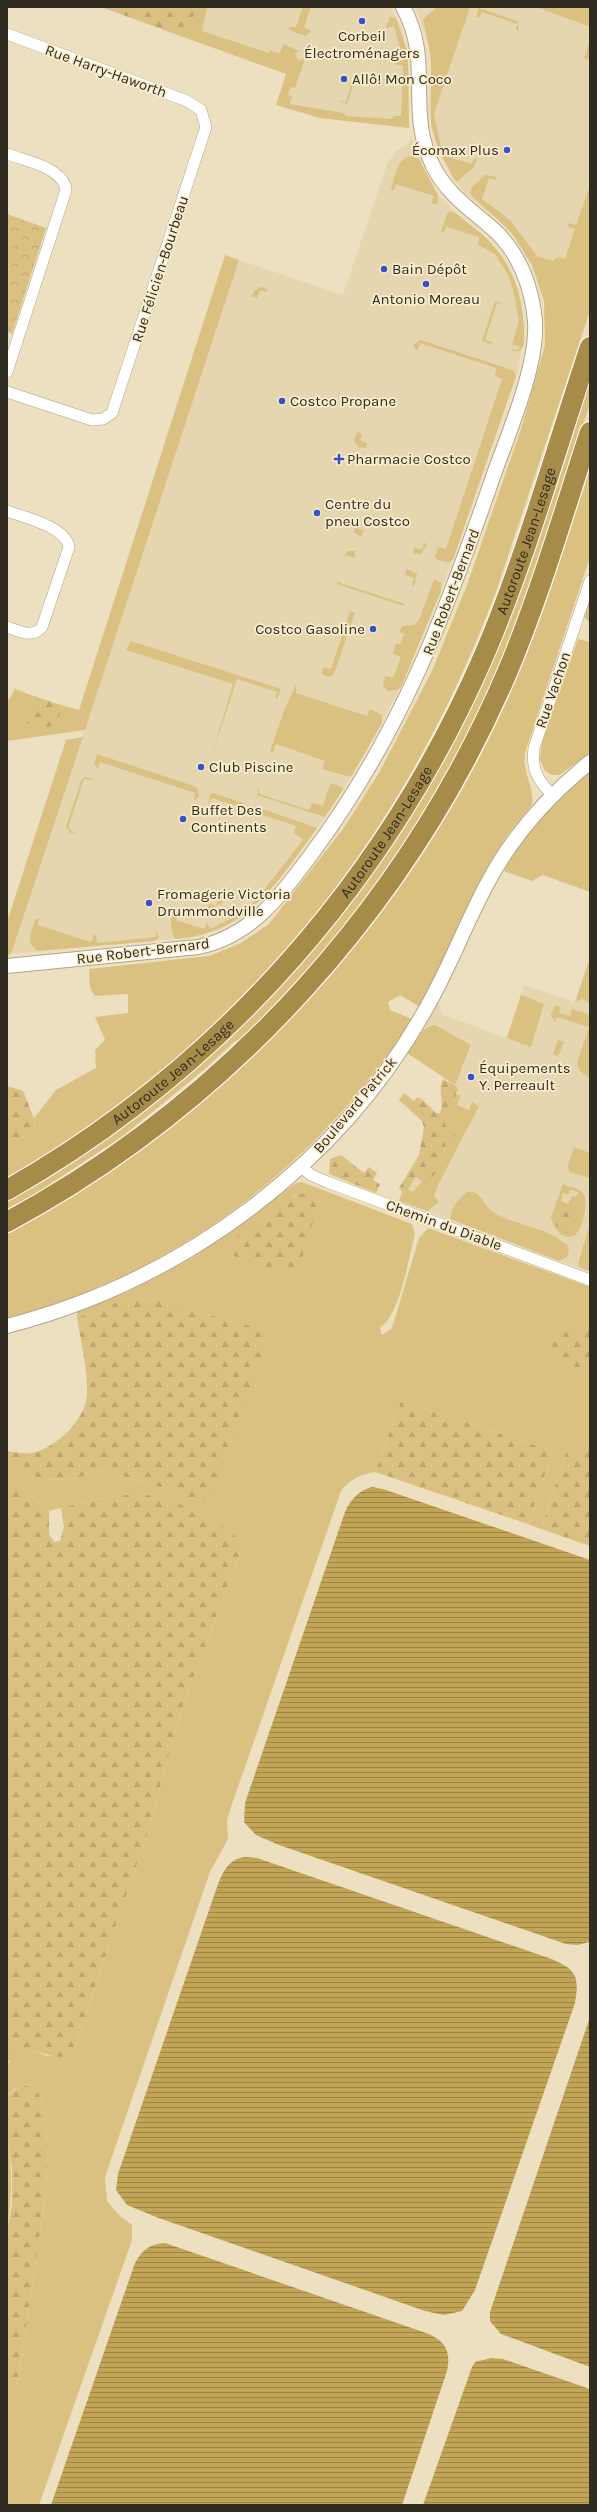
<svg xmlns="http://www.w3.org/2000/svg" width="597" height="2512" font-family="Karla,sans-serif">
	<defs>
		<pattern id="forest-firs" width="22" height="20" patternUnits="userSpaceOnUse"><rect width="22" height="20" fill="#dbc181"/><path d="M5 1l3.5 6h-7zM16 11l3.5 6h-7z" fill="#bca66f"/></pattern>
		<pattern id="park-crowns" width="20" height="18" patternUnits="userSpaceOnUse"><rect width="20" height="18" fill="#dbc181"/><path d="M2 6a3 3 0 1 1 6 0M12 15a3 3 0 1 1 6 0" fill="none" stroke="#bca66f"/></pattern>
		<pattern id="water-rules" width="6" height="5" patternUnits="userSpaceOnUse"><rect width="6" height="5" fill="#c2a456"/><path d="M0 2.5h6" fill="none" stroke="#9e8647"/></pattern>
	</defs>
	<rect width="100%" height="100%" fill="#ede0c1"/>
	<path fill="#e6d6b0" d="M203 7H390L401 27 408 54 409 128 320 118 283 107 295 69 194 34Z
		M415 7H544L590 23V226L547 356 544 354 546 330 544 301 532 265 519 243 504 225 465 193 455 181 438 149 429 112 431 70 429 45Z
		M411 135 425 175 438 195 462 219 487 239 505 259 519 291 524 330 519 368 473 501 441 591 401 687 364 755 325 817 267 894 240 919 219 930 196 937 11 954 239 260 343 295 387 164 396 151 409 144Z
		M524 985 575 1002 582 999 590 1004V1224L578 1258 580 1268 399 1201 455 1094 458 1089 455 1085 471 1047 432 1025 423 1030 438 1001 442 1014 506 1038Z"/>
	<path fill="#dbc181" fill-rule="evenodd" d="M200 7H207L202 31 269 53 270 50 279 54 284 44 299 51 295 54 299 61 303 58 304 62 295 88 291 87 288 95 292 96 290 104 344 113 346 116 392 119 394 116H401L403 66 394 64 403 60 394 26 387 28 386 26 390 17 396 18 408 54 409 128 320 118 276 105 286 74 186 38 194 14Z
		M303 7H311L304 27 311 31 306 36 291 31 288 27H296Z
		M437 7H470L434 114 441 146 447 148 445 156 472 164 474 158 477 159 474 167 458 181H455L438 149 431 125V58L423 19Z
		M536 7H590V27Z
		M479 8 517 21 519 31 516 30 517 24 482 12 479 18 476 17Z
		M590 39V60L584 58Z
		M345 82 353 85 347 104 338 101 346 102 351 85Z
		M412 156 419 159 438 195 437 205 431 203 434 196 396 184 394 190 391 189C395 177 397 157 412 156Z
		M485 175 497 177 496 180 489 178 482 199 510 220 537 256 552 261 558 257 565 259 575 229 567 226 569 223 576 225 590 186V311L497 589C426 779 316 943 159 1072 111 1111 61 1148 7 1177V1146L35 1130 34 1118 56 1090 96 1068 95 1050 105 1040 95 1017 128 1013V994L95 996C88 989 90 979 89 969L209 956 241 943 269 924 343 829 379 773 432 671 467 585 521 429 545 345 544 301 532 265 511 232 470 194 472 187Z
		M450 211C458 213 466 222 473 227 512 256 526 298 524 345L519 351H512L513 349 518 350 520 347 513 345 511 348 519 321 513 289 508 275 495 254 478 245 479 237 446 227 444 233 441 232 447 214Z
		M225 255 239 260 85 730 7 741V703L15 689 34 696 27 711 25 724 59 718 61 705 79 710Z
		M261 287 268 289 267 292 260 290 257 298 252 296 254 291Z
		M495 301 504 304 497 303 485 340 492 342 491 344 482 341Z
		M421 340 509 369 514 371 516 376 453 560 448 562 437 560 435 556 438 547 446 549 502 379 495 376 496 368 420 343 418 349 416 350 413 345Z
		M590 369V404L511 641 469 734 432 802 337 939 249 1034 234 1042 206 1068 123 1136 38 1192 7 1209V1199C55 1167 106 1138 152 1103 273 1010 371 892 443 757Z
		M357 432 362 434 360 440 367 443 366 448 358 447 354 441Z
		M590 469V557L525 753C522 773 535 788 532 805L508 834 487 867 420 1007 400 995 388 1002 390 1010 412 1019C318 1166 176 1274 7 1318V1234C229 1115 408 924 510 694 543 621 565 544 590 469Z
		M355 520 358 521 355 528 364 530 361 537 354 532Z
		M424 543 427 544 421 554H413L414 547 422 550Z
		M347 551H355L354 558 346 555 342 562Z
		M407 569 417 574 414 586 412 585 414 578 405 575Z
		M434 579 441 583V591L401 687 396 690 388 691 383 686 385 676 393 678 401 657 393 654 396 643 400 644 404 634 399 632 402 626 414 625 419 620Z
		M337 582 405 604 404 606 337 584Z
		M590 599V623L584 617Z
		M350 611 355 613 335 671 333 675 328 677 322 674V670L324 667 331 669Z
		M578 639 590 642V753L559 775H552L545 771 540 759 542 741Z
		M131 641 281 689 277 699 275 698 277 692 237 679 210 761 233 684 126 650Z
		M296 685V693L367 716 370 709 382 715V723L351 777 322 769 325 761 276 744 273 752 270 751 285 708Z
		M83 737 11 954 7 955V922L66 740Z
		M97 754 194 786 198 790 199 796 194 801 195 793 100 762 98 769 94 764Z
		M590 771V892L543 875 532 881 504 871C523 833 557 798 590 771Z
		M85 777 91 778 92 780 84 779 68 828 75 833H70L66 827 81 781Z
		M331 783 344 788 325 817 257 795 259 787V794L309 810 312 803 323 805Z
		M213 793 243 803 240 814H237L239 807 212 798 208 805 210 795Z
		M254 806 317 828C278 882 249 932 176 939 171 935 169 918 173 912L178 913 176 920 204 929 207 922 210 929 238 915 257 899 250 894 253 891 259 896 303 840 294 833 296 826 254 812 250 819Z
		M218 900 223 901 222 903 207 910 209 904 216 906Z
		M39 918 38 925 91 942 94 935H96L97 943 156 937 155 929 159 937 155 941 38 951C25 944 31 931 35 920Z
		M590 957V1004L582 999 575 1002Z
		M521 995 544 1004 531 1047 507 1038Z
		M555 1005 561 1007 559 1013 570 1016 572 1009 590 1015V1078L580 1071 577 1063 589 1027 557 1017 555 1022 551 1015Z
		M432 1025H435L471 1045 455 1085 407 1053 423 1030Z
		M558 1040 564 1042 558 1056 553 1054Z
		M455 1094 460 1096 457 1105 469 1110 472 1102 479 1106 438 1185 434 1196 439 1202 427 1211 399 1201 402 1192 406 1188 413 1192 445 1152 446 1134 453 1137 445 1127 446 1116Z
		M574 1147 590 1153V1178L569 1172 568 1165Z
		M302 1182 412 1224 415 1234C408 1259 401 1313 380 1328L382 1335 392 1328 419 1238 428 1228 590 1287V1453L568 1446 541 1529 528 1524 553 1451 401 1401 375 1472C361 1474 350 1479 341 1491L231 1807 227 1821 228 1839 210 1872 105 2177 107 2201 120 2216 132 2225V2240L39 2505H7V2397L15 2393C23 2349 30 2304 36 2260 44 2207 55 2147 39 2094 26 2085 18 2084 7 2096V2064L10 2062 12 2046 7 2048V2045L24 2046 47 2056 72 2055 148 1832 179 1717 242 1548C226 1525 225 1529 202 1517 142 1483 112 1496 49 1511L7 1475V1467L44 1480 73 1479 102 1470 183 1494 204 1503 100 1311 77 1318V1312L128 1292 194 1257 296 1183ZM296 1194 243 1259 234 1256 227 1245Z
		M563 1184C569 1187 579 1188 583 1193 589 1200 583 1228 576 1234 564 1244 553 1227 551 1217ZM570 1190 578 1192 576 1197 572 1196 568 1204 561 1201 563 1193 568 1195Z
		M467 1192C482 1190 483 1205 493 1212 516 1226 549 1227 569 1247L568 1256 559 1261 450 1219C451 1208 458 1199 467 1192Z
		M590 1224V1271L580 1268 578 1262Z
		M7 2138C13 2172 12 2197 7 2231Z"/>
	<path fill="url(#forest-firs)" d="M101 7H200L194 15 186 38Z
		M34 696 61 705 59 718 46 730 25 723 27 711Z
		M443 1079 455 1085 458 1089 446 1116 445 1126 455 1135 454 1137 446 1135C445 1153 443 1177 422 1181L416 1177 408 1189 402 1192 399 1188 419 1155 424 1127 422 1121 399 1100 404 1093 414 1101 417 1097 423 1100 436 1113H440C445 1101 437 1091 443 1079Z
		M7 1086 23 1091 34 1118 35 1130 7 1146Z
		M341 1155 364 1173 369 1167 377 1173 373 1180 380 1184 376 1193 329 1174 330 1159Z
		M307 1193 320 1198 299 1269 285 1273 263 1269 234 1256 227 1245C248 1229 281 1195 307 1193Z
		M572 1208 574 1223 566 1233 557 1228 555 1221 559 1213Z
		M136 1295 262 1329 266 1346 210 1500 204 1503 183 1494 102 1470 73 1479 44 1480 7 1467V1451C16 1452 29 1455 37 1452 59 1444 86 1419 87 1394 88 1370 81 1343 77 1318Z
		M590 1325V1372C568 1366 552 1368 543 1345L562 1330H576Z
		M401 1401 553 1451 528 1524 375 1472Z
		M568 1446 590 1453V1546L541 1529Z
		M7 1475 49 1511V1534L54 1542 60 1541 64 1527 61 1508C95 1500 129 1489 164 1498 179 1502 192 1512 205 1518 221 1525 237 1530 242 1548L179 1717 148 1832 72 2055C48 2062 36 2046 13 2046L15 2053 7 2064V2048L11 2046 7 2045Z
		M20 2086H28L39 2094C55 2147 44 2207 36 2260 30 2304 23 2349 15 2393L7 2397V2231L12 2205V2168L7 2138V2096Z"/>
	<path fill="url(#park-crowns)" d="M7 214 46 228 12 334 7 332Z"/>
	<path fill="url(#water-rules)" d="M372 1487 383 1489 590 1560 589 1942 578 1945 566 1944 279 1845 256 1835 244 1822 245 1803 345 1512C351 1499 358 1491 372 1487Z
		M245 1857 257 1858 549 1958C575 1969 580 1974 575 2003L475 2290 462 2311 444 2315 425 2311 156 2217 127 2205 116 2190 118 2174 217 1887C223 1872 228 1859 245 1857Z
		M590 2017V2367L501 2334 490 2321V2312Z
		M165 2243 429 2334C446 2342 451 2352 447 2371L402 2505H51L135 2263C142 2250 150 2244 165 2243Z
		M491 2358 503 2359 590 2389V2505H423L472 2367 475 2362Z"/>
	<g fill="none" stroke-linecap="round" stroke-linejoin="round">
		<g stroke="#b0a486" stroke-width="12">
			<path id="minor" d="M7 34 187 101 201 110 206 127 112 413 103 419 92 420 7 392
				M7 154C25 161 63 167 66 190L7 372
				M7 511C24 517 66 527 69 547L42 627C32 639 19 631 7 627
				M552 795C538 780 531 770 534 748L590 581
				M300 1166 311 1175 327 1182 590 1280"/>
		</g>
		<g stroke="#b0a486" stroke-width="16">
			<path id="tertiary" d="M7 966 198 947C252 936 281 895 313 852 401 733 446 613 494 474 509 432 538 365 535 321 532 287 519 252 493 229 470 209 447 194 433 166 405 110 434 63 403 7
				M7 1326C182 1281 340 1165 428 1005 450 966 466 923 487 884 512 836 548 796 590 762"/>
		</g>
		<g stroke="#fff" stroke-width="22">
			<g id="motorway">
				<path id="s1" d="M7 1190C222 1068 387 880 485 653 527 554 556 449 590 347"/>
				<path d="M7 1222C232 1101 410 902 509 668 541 591 564 511 590 432"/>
			</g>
		</g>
		<use href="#minor" stroke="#fff" stroke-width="11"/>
		<use href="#tertiary" stroke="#fff" stroke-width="14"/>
		<use href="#motorway" stroke="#a68b49" stroke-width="20"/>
	</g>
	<g fill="#3652c3" stroke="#faedce" stroke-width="1.5">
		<circle cx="362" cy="21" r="4"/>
		<circle cx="344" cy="79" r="4"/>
		<circle cx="507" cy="150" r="4"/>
		<circle cx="384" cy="269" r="4"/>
		<circle cx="426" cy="284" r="4"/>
		<circle cx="282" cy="401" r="4"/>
		<path d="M337 453h4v4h4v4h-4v4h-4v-4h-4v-4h4z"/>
		<circle cx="317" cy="513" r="4"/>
		<circle cx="373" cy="629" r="4"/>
		<circle cx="201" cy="767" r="4"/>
		<circle cx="183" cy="819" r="4"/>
		<circle cx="149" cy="903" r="4"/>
		<circle cx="471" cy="1077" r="4"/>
	</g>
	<g text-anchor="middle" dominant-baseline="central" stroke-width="3.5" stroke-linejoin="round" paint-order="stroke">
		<g font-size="15" fill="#312c21" stroke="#faedce" text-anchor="start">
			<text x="362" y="36" text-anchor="middle">Corbeil<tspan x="362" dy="17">Électroménagers</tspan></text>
			<text x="352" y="79">Allô! Mon Coco</text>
			<text x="499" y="150" text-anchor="end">Écomax Plus</text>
			<text x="392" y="269">Bain Dépôt</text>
			<text x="426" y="299" text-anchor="middle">Antonio Moreau</text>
			<text x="290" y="401">Costco Propane</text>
			<text x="347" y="459">Pharmacie Costco</text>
			<text x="325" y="504">Centre du<tspan x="325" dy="17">pneu Costco</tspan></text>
			<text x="365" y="629" text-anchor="end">Costco Gasoline</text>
			<text x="209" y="767">Club Piscine</text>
			<text x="191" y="810">Buffet Des<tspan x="191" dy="17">Continents</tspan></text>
			<text x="157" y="894">Fromagerie Victoria<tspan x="157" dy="17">Drummondville</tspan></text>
			<text x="479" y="1068">Équipements<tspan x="479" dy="17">Y. Perreault</tspan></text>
		</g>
		<g font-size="15" fill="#312c21" stroke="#faedce">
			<text transform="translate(106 71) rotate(20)">Rue Harry-Haworth</text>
			<text transform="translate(160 269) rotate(-72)">Rue Félicien-Bourbeau</text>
			<text stroke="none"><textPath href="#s1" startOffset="851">Autoroute Jean-Lesage</textPath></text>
			<text transform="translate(451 592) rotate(-69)">Rue Robert-Bernard</text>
			<text transform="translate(553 690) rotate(-71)">Rue Vachon</text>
			<text stroke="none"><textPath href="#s1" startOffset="527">Autoroute Jean-Lesage</textPath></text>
			<text transform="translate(143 951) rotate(-7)">Rue Robert-Bernard</text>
			<text stroke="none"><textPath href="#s1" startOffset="204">Autoroute Jean-Lesage</textPath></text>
			<text transform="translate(355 1105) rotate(-50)">Boulevard Patrick</text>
			<text transform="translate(444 1225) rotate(20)">Chemin du Diable</text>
		</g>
	</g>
	<rect width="597" height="2512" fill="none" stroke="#312c21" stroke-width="16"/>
</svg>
